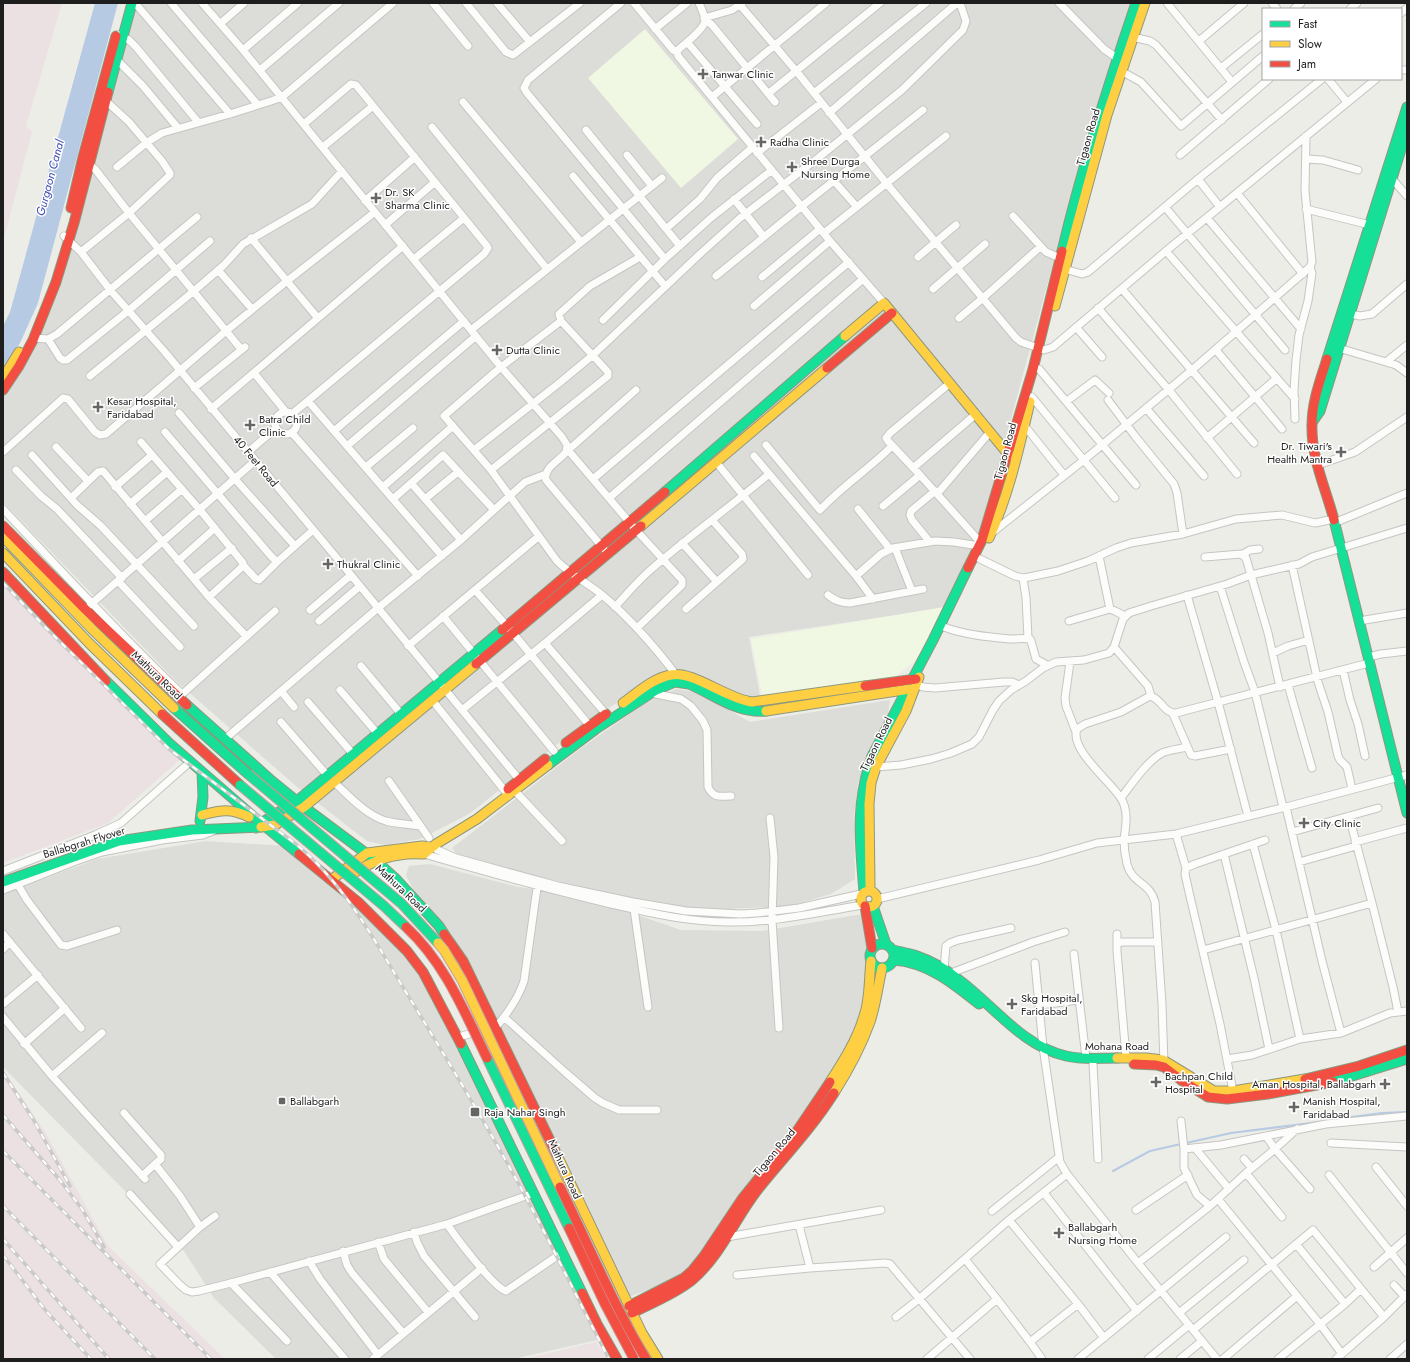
<svg xmlns="http://www.w3.org/2000/svg" width="1410" height="1362" font-family="Jost,sans-serif">
	<rect width="100%" height="100%" fill="#edede7"/>
	<path fill="#dcdcd8" d="M132 3H1133L1092 120 973 559 950 607 749 637 761 701 744 700 691 673 645 683 560 742 469 814 420 839 385 845 367 841 296 786 176 681 3 502V392L49 312Z
		M676 689 697 692 750 722 890 700 888 713 858 784 854 817 855 879 831 894 790 906 706 910 642 901 460 858 452 848 580 749 647 702Z
		M206 841 301 847 397 936 432 976 606 1338 513 1359H276L214 1298 184 1251 3 1067V894L97 859Z
		M430 864 518 887 576 894 681 930 763 931 862 914 868 953 864 994 855 1031 823 1087 687 1276 628 1297 469 962 444 927 417 897 406 875 409 866Z"/>
	<path fill="#ebe0e2" d="M3 3H62L26 126 32 132 3 242Z
		M3 577 181 759 108 823 3 863Z
		M3 1069 45 1132 108 1246 225 1359H3Z
		M596 1342 607 1359H524Z"/>
	<path fill="#f0f7e2" d="M645 29 738 139 681 188 588 78Z
		M944 607 931 641 914 662 895 677 763 700 751 639Z"/>
	<path fill="#b7cae4" d="M95 3H118L38 303 21 341 3 372V326L10 312Z"/>
	<g fill="none" stroke-linecap="round" stroke-linejoin="round">
		<path stroke="#b7cae4" stroke-width="2" d="M1337 1119 1382 1113 1407 1112
			M1186 1143 1231 1133 1319 1122
			M1113 1171 1150 1151 1181 1144"/>
		<g stroke="#c5c5c3" stroke-width="9">
			<path id="street" d="M135 3 230 114
				M171 3 258 105
				M202 3 243 50 501 367 562 437 567 445 566 452C559 461 543 468 546 480L604 549
				M433 3 468 46
				M466 3 506 52 513 55 580 3
				M497 3 530 42
				M621 3 528 80 524 88 527 93 665 259
				M634 3 673 50 677 52
				M699 3C701 8 705 15 705 21 704 29 685 44 679 49L677 52 678 56 830 241 884 303
				M1059 3 1104 49 1120 60
				M1167 3 1232 82
				M1272 3 1277 9
				M740 5 797 72 887 184 1016 338 1021 342 1044 350 1053 347 1166 251 1376 79
				M1294 9 1301 3
				M1350 9 1357 3
				M1401 13 1407 8
				M704 18 732 10 742 3
				M705 21H707L712 25 775 102
				M221 23 244 3
				M655 29 687 3
				M119 35 129 40 136 47 198 122
				M1132 37 1150 41 1156 45 1222 120
				M1199 41 1244 3
				M687 42 757 124
				M243 50 298 3
				M117 60 143 86 178 128
				M1221 68 1263 34
				M260 70 339 3
				M1401 70H1407
				M1121 71 1141 82 1181 126 1263 56
				M1328 79 1347 102
				M769 93 880 3
				M814 93 926 3
				M712 97 826 3
				M463 102 581 242
				M829 113 957 3
				M432 127 547 269
				M586 130 680 246
				M323 147 373 106
				M757 153 821 103
				M627 155 652 186
				M1180 155 1269 79
				M1306 159 1323 160 1358 170
				M86 164 91 166 95 169 129 213 241 349
				M117 167 146 143 162 133 230 114 271 101 282 97 393 3
				M573 176 665 286
				M1389 178 1394 181 1407 196
				M1198 179 1220 207
				M834 181 857 207
				M1237 193 1303 274
				M734 199 764 237
				M365 201 415 157
				M1165 207 1285 350
				M1306 209 1374 226
				M1013 216 1046 252 1060 258
				M1207 218 1301 329
				M385 225 435 182
				M666 229 700 199 717 178 753 147
				M824 233 946 136
				M64 236 81 252 111 291 164 351 351 575 522 783
				M251 238 317 317
				M1166 251 1295 399
				M81 252 129 213 170 175V173L162 161 129 122 106 101
				M918 257 956 225
				M414 259 464 218
				M1061 268 1082 274 1088 272 1198 179 1322 79
				M218 270 252 309
				M716 276 802 206 923 110
				M762 277 820 229
				M933 289 985 244
				M1122 289 1254 443
				M754 306 830 241
				M1098 308 1168 389 1237 474
				M1350 314 1360 316 1372 314 1407 284
				M959 318 983 298 1040 247
				M603 320 665 259 712 217 772 170
				M561 321 501 367 444 416 491 470 557 561C570 574 587 583 601 594 630 618 655 647 677 676
				M1076 327 1102 357
				M471 330 662 178
				M33 338 48 339 57 334 197 217
				M48 339 60 358 63 360H67L128 311 210 241
				M1335 347 1386 362 1407 345
				M1216 350 1282 429
				M1386 362 1396 365 1407 373
				M1039 369 1136 485
				M254 373 286 412
				M90 376 194 291 224 265 243 244 312 204 342 171
				M950 383 890 433 886 438 888 441 920 475 981 543
				M194 388 245 347
				M1032 397 1115 498
				M1108 400 1135 436 1174 484 1177 493 1183 534
				M308 401 442 556
				M1067 401 1095 380 1109 393
				M1146 408 1204 476
				M211 409 403 246
				M275 423a11 11 0 1 1 22 0a11 11 0 1 1-22 0Z
				M179 413 235 479 295 546
				M292 414 484 254 488 248 487 246 356 85 351 84 304 124
				M1295 419 1294 390 1296 360 1299 335 1308 301 1312 273 1310 267
				M1024 425 1064 475
				M334 431 464 321
				M165 432 270 555 277 562 313 530
				M292 433 418 576
				M1207 438 1276 379
				M141 442 200 510 243 563 242 567 209 597
				M766 445 820 510C842 486 869 469 892 446
				M347 446 476 336
				M56 447 88 481
				M474 450 558 384 593 355 701 253 740 218 818 158 902 90 963 30 966 21 960 3
				M568 450 636 530 682 580V585L679 588 637 628
				M3 452 63 398 68 399 95 432 100 435 106 434 226 331 287 281 375 212
				M248 452 276 428
				M566 452 636 390
				M32 455 77 505 101 526 194 626
				M754 456 856 576 873 599
				M716 462 808 575
				M1318 465 1355 452 1407 417
				M366 467 413 428
				M913 468 976 414
				M16 470 41 496 57 509 122 578
				M491 470 608 376V372L561 321 559 314 590 286 640 257
				M593 479 849 262
				M411 483 461 540
				M115 487 152 455
				M383 487 453 426
				M937 494 990 432
				M71 498 98 472 103 471 209 597 246 636
				M609 498 863 279
				M393 499 443 455 494 510
				M425 499 458 472
				M130 504 167 472
				M883 506 920 475
				M3 509C61 570 118 633 179 691
				M858 509 890 549
				M145 521 182 489
				M1334 523 1407 493
				M993 532 1084 460 1192 370 1310 267 1312 262 1305 191 1306 136
				M929 541 912 520 910 515 911 511 935 491
				M682 543 717 582
				M895 548 912 591
				M1243 554 1250 550 1259 549
				M1099 556 1110 609
				M1205 557 1241 554 1246 558 1268 633 1280 687
				M980 559 1015 576 1023 578 1029 577 1058 571 1088 561 1116 548 1131 543 1183 534 1236 519 1282 515 1315 523 1334 519
				M178 561 215 528
				M243 565 256 579 259 580 277 562
				M1292 565 1318 682 1328 712 1338 756 1340 760 1347 767 1352 789
				M856 576 881 554 893 548 935 541 954 542 979 546
				M1023 578 1026 598 1028 638
				M194 579 232 548
				M118 581 180 647
				M1220 586 1244 662 1255 692 1283 807
				M475 590 513 633 589 725
				M828 595C835 601 841 603 850 603L923 589
				M1187 595 1218 702 1248 816
				M90 605 255 461
				M615 607C626 595 636 583 647 573 686 538 729 508 769 474
				M686 609 743 559 742 554 712 520
				M310 610 351 575
				M443 616 554 751
				M319 621 360 586
				M1069 621 1110 609 1115 611 1125 616
				M1359 621 1407 613
				M944 627C965 635 989 637 1010 639 1017 639 1023 638 1030 639L1031 641 1036 659 1047 665
				M545 643 606 714
				M408 646 538 537
				M1114 647 1148 686 1151 696
				M1273 653 1288 646 1309 640
				M1368 657 1381 654 1407 651
				M1070 662 1065 698 1066 706 1076 732
				M361 666 401 714
				M1343 670 1350 700 1358 724 1365 756
				M916 684 923 687 935 688 1004 682H1012L1019 685
				M1288 685 1312 768
				M340 690 377 733
				M281 691 294 707
				M651 693 681 699 691 706 703 721 707 730 708 787C714 799 720 796 731 796
				M179 697 275 611
				M432 700 509 796
				M308 702 353 754
				M462 710 545 643 602 595
				M1173 714 1191 755 1195 756 1231 749
				M281 722 327 775
				M225 739 378 608 461 540 525 482 546 474
				M876 767 901 765 931 759 951 753 972 744 979 737 993 710 999 701 1011 690 1026 681 1043 668 1056 662 1084 660 1109 653 1114 647 1123 619 1129 613 1151 606 1227 584 1251 575 1299 564 1312 557 1407 528
				M389 781 429 838
				M334 782C349 796 366 815 386 821 397 824 409 824 420 826
				M515 791 562 841
				M1121 798C1131 785 1147 761 1162 753 1169 750 1179 749 1187 747
				M1286 807 1322 961 1341 1033
				M1349 816 1372 903 1393 987 1398 1012
				M770 818 774 857 772 920 779 1028
				M1292 832 1378 808
				M1176 834 1186 868 1195 864 1265 840
				M1355 842 1407 828
				M1253 844 1276 930 1300 1039
				M431 847 456 858 558 886 633 902 686 911 740 914 757 913 799 908 861 894
				M424 854C486 872 548 889 611 904 650 913 688 922 728 922 773 923 818 912 863 905
				M1224 854 1254 978 1269 1049
				M1299 862 1356 846
				M1186 868 1185 874 1189 892 1220 1024 1233 1091
				M3 871 95 835 121 823 190 762
				M18 885 27 900 61 945 67 946 117 930
				M3 890 76 861 102 852 162 840 203 835 213 831
				M877 899 1039 860 1097 843 1176 834 1286 807 1407 775
				M634 909 648 1007
				M3 934 81 1028
				M1117 934V944
				M3 949 10 942
				M1203 950 1372 903
				M1074 954 1086 1058
				M1035 963 1043 1047 1057 1142 1060 1162 1067 1174 1138 1263 1217 1359
				M944 969 946 946 950 943 958 940 1011 928
				M951 973 1033 942 1065 932
				M3 1004 38 975
				M1040 1005 1079 1000
				M3 1017 52 1076 145 1179
				M504 1017 566 1073 595 1098 603 1103 619 1110H657
				M493 1027H496C508 1013 518 999 524 981L538 881
				M458 1037 477 1032
				M24 1044 65 1008
				M1126 1057 1117 951V944L1122 942H1158
				M1227 1059 1252 1055 1300 1039 1341 1033 1390 1013 1407 1011
				M1093 1064 1098 1159
				M1164 1064 1162 1004 1155 902C1150 882 1132 884 1127 864 1125 856 1124 847 1124 839 1126 826 1129 809 1120 797 1110 781 1069 749 1077 729L1085 724 1121 712 1150 696C1161 698 1164 714 1176 713L1369 663
				M52 1076 102 1033
				M124 1113 161 1155V1159L155 1164 180 1196 200 1227
				M1181 1121 1184 1149
				M1266 1136 1275 1149 1310 1189
				M1331 1143 1407 1147
				M1195 1148 1229 1189
				M1244 1159 1252 1168
				M1376 1167 1407 1206
				M1246 1173 1282 1217
				M1329 1175 1407 1273
				M142 1176 155 1164
				M1044 1193 1137 1311
				M130 1194 178 1247
				M1218 1199 1320 1324 1342 1354
				M1210 1206 1197 1195 1184 1168V1149L1221 1145 1326 1124 1407 1116
				M1136 1210 1188 1175
				M992 1211 1059 1157
				M215 1216 200 1227 160 1264 179 1284 186 1290 192 1292 199 1291 231 1283 447 1224 534 1193
				M1009 1220 1078 1304 1104 1338
				M447 1224C455 1236 494 1288 506 1291L563 1252
				M799 1225 810 1268
				M414 1232 417 1242 424 1256 475 1317
				M727 1237 881 1210
				M378 1242 384 1259 428 1312
				M1296 1244 1345 1304
				M343 1251 347 1265 352 1273 403 1333
				M965 1259 997 1299 1030 1342 1078 1304
				M309 1261 320 1279 378 1355
				M1138 1263 1210 1206 1246 1173 1275 1149 1297 1129
				M1374 1267 1407 1238
				M270 1272 345 1359
				M737 1275 810 1268 885 1263 890 1264 970 1359
				M231 1283 287 1341
				M1394 1285 1404 1296
				M1179 1313 1244 1260
				M896 1317 919 1299 1009 1220 1067 1174
				M1193 1330 1313 1230 1384 1317
				M1030 1342 1042 1359
				M373 1359 482 1268
				M927 1359 997 1299
				M1078 1359 1226 1237
				M1148 1359 1189 1325
				M1180 1359 1202 1341
				M1223 1359 1297 1296
				M1278 1359 1345 1304 1361 1289
				M1336 1359 1384 1317 1407 1294
				M1390 1359 1407 1344"/>
		</g>
		<g stroke="#8d987e" stroke-width="11">
			<path id="fast" d="M108 92 132 3
				M1062 251C1082 167 1108 85 1136 3
				M1327 359 1407 107
				M1313 421 1320 411 1407 130
				M665 492 845 336
				M1334 520 1407 813
				M106 681 170 744 261 823 299 854
				M187 705 272 781 304 807 375 860 395 878 439 926 444 934
				M174 708 248 774
				M548 765 596 729 656 690 675 682 689 684C715 695 737 714 766 711
				M200 821 203 797 202 772
				M256 828 261 823 297 801 502 630
				M3 882 119 841 192 830 261 827
				M864 892C860 842 855 805 872 756L933 640 968 568
				M873 906 886 944
				M870 956a12 12 0 1 1 24 0a12 12 0 1 1-24 0Z
				M893 950C901 952 909 953 917 956 932 961 947 970 959 980 993 1005 1022 1046 1066 1056 1082 1060 1100 1058 1117 1058
				M893 960C927 962 953 983 979 1004
				M461 1044 582 1293
				M1333 1082 1407 1059"/>
		</g>
		<g stroke="#8d987e" stroke-width="11">
			<path id="slow" d="M1055 306 1107 115 1145 3
				M845 336 884 303 1008 454 1016 458
				M3 378 19 352
				M641 526 827 368
				M3 537 92 629 174 708
				M989 538C1009 495 1019 448 1030 402
				M3 553 89 643 162 714
				M623 703C637 693 653 678 671 675 692 670 727 699 752 702L865 686
				M766 711 910 689
				M202 815C221 810 231 808 249 817
				M261 827 275 825 304 807 476 664
				M354 873C375 859 399 852 424 854L436 844 477 819 548 765
				M331 880 367 853 422 846 431 847
				M870 886 869 804 871 783 876 767 906 711 919 677
				M861 899a8 8 0 1 1 16 0a8 8 0 1 1-16 0Z
				M1117 1058H1146L1163 1060 1214 1091H1233L1305 1079
				M830 1082C843 1062 857 1040 864 1016 870 1000 869 978 871 961
				M834 1093C848 1071 861 1047 870 1022 876 1004 878 986 882 968
				M557 1155 642 1333 658 1359"/>
		</g>
		<g stroke="#8d987e" stroke-width="11">
			<path id="jam" d="M71 208 83 157 116 36
				M1327 359C1320 381 1312 402 1312 425 1311 458 1326 489 1334 520
				M827 368 892 313
				M3 390 19 366 33 340 56 282 74 223 108 92
				M3 526 85 609 187 705
				M968 568 982 540 1033 369 1062 251
				M3 572 106 681
				M502 630 665 492
				M476 664 641 526
				M865 686 916 679
				M162 714 240 785
				M566 743 606 714
				M508 789 545 759
				M299 854 358 902 407 951 423 972 461 1044
				M865 906 872 948
				M444 934 463 961 557 1155
				M1134 1064 1156 1065 1164 1067 1181 1080 1208 1097 1227 1099 1268 1094 1333 1082
				M1305 1079 1359 1066 1407 1050
				M582 1293 597 1324 617 1359
				M629 1306 684 1278 692 1271 704 1256 742 1199 797 1131 830 1082
				M632 1313C652 1303 673 1295 691 1281 721 1256 735 1218 759 1188 784 1157 812 1128 834 1093"/>
		</g>
		<use href="#street" stroke="#fcfcfb" stroke-width="7"/>
		<use href="#fast" stroke="#16e098" stroke-width="9"/>
		<use href="#slow" stroke="#ffcf43" stroke-width="9"/>
		<use href="#jam" stroke="#f24e42" stroke-width="9"/>
		<g stroke="#cacac9" stroke-width="3.5">
			<path id="rail" d="M3 583 46 628 169 749 296 844C347 886 378 947 412 1002 448 1061 484 1120 517 1181 549 1239 578 1300 609 1359
				M3 1073 33 1119 70 1186
				M3 1115 59 1179 82 1209 104 1247
				M3 1151 211 1359
				M3 1206 155 1359
				M3 1239 109 1359
				M3 1255 46 1311 91 1359"/>
		</g>
		<use href="#rail" stroke="#fff" stroke-width="2" stroke-dasharray="6" stroke-linecap="butt"/>
		<g stroke="#c59d99" stroke-width="11" stroke-linecap="butt">
			<path id="fast-bridge" d="M248 774 402 904 438 943
				M240 785 384 906 406 927
				M487 1058 569 1228"/>
		</g>
		<g stroke="#c59d99" stroke-width="11" stroke-linecap="butt">
			<path id="slow-bridge" d="M438 943 444 950 462 980 560 1187"/>
		</g>
		<g stroke="#c59d99" stroke-width="11" stroke-linecap="butt">
			<path id="jam-bridge" d="M406 927C445 963 464 1011 487 1058
				M560 1187C588 1244 613 1304 646 1359
				M569 1228 605 1304 634 1359"/>
		</g>
		<use href="#fast-bridge" stroke="#16e098" stroke-width="9"/>
		<use href="#slow-bridge" stroke="#ffcf43" stroke-width="9"/>
		<use href="#jam-bridge" stroke="#f24e42" stroke-width="9"/>
	</g>
	<g fill="#666664" stroke="#fff" stroke-width="1.5">
		<path d="M701 68h4v4h4v4h-4v4h-4v-4h-4v-4h4z"/>
		<path d="M759 136h4v4h4v4h-4v4h-4v-4h-4v-4h4z"/>
		<path d="M790 161h4v4h4v4h-4v4h-4v-4h-4v-4h4z"/>
		<path d="M374 192h4v4h4v4h-4v4h-4v-4h-4v-4h4z"/>
		<path d="M495 344h4v4h4v4h-4v4h-4v-4h-4v-4h4z"/>
		<path d="M96 401h4v4h4v4h-4v4h-4v-4h-4v-4h4z"/>
		<path d="M248 419h4v4h4v4h-4v4h-4v-4h-4v-4h4z"/>
		<path d="M1339 446h4v4h4v4h-4v4h-4v-4h-4v-4h4z"/>
		<path d="M326 558h4v4h4v4h-4v4h-4v-4h-4v-4h4z"/>
		<path d="M1302 817h4v4h4v4h-4v4h-4v-4h-4v-4h4z"/>
		<path d="M1010 998h4v4h4v4h-4v4h-4v-4h-4v-4h4z"/>
		<path d="M1154 1076h4v4h4v4h-4v4h-4v-4h-4v-4h4z"/>
		<path d="M1383 1078h4v4h4v4h-4v4h-4v-4h-4v-4h4z"/>
		<rect x="278" y="1097" width="8" height="8" rx="2"/>
		<path d="M1292 1101h4v4h4v4h-4v4h-4v-4h-4v-4h4z"/>
		<rect x="470" y="1107" width="10" height="10" rx="2"/>
		<path d="M1057 1227h4v4h4v4h-4v4h-4v-4h-4v-4h4z"/>
	</g>
	<g text-anchor="middle" dominant-baseline="central" stroke-width="3" stroke-linejoin="round" paint-order="stroke">
		<g font-size="11" fill="#1e1e1e" stroke="#fff" text-anchor="start">
			<text x="712" y="74">Tanwar Clinic</text>
			<text x="770" y="142">Radha Clinic</text>
			<text x="801" y="161">Shree Durga<tspan x="801" dy="13">Nursing Home</tspan></text>
			<text x="385" y="192">Dr. SK<tspan x="385" dy="13">Sharma Clinic</tspan></text>
			<text x="506" y="350">Dutta Clinic</text>
			<text x="107" y="401">Kesar Hospital,<tspan x="107" dy="13">Faridabad</tspan></text>
			<text x="259" y="419">Batra Child<tspan x="259" dy="13">Clinic</tspan></text>
			<text x="1332" y="446" text-anchor="end">Dr. Tiwari's<tspan x="1332" dy="13">Health Mantra</tspan></text>
			<text x="337" y="564">Thukral Clinic</text>
			<text x="1313" y="823">City Clinic</text>
			<text x="1021" y="998">Skg Hospital,<tspan x="1021" dy="13">Faridabad</tspan></text>
			<text x="1165" y="1076">Bachpan Child<tspan x="1165" dy="13">Hospital</tspan></text>
			<text x="1376" y="1084" text-anchor="end">Aman Hospital, Ballabgarh</text>
			<text x="290" y="1101">Ballabgarh</text>
			<text x="1303" y="1101">Manish Hospital,<tspan x="1303" dy="13">Faridabad</tspan></text>
			<text x="484" y="1112">Raja Nahar Singh</text>
			<text x="1068" y="1227">Ballabgarh<tspan x="1068" dy="13">Nursing Home</tspan></text>
		</g>
		<g font-size="11" fill="#1e1e1e" stroke="#fff">
			<text transform="translate(1088 137) rotate(-74)">Tigaon Road</text>
			<text transform="translate(1005 451) rotate(-75)">Tigaon Road</text>
			<text transform="translate(256 461) rotate(50)">40 Feet Road</text>
			<text transform="translate(157 675) rotate(44)">Mathura Road</text>
			<text transform="translate(876 744) rotate(-64)">Tigaon Road</text>
			<text transform="translate(84 842) rotate(-17)">Ballabgrah Flyover</text>
			<text transform="translate(401 888) rotate(43)">Mathura Road</text>
			<text x="1117" y="1046">Mohana Road</text>
			<text transform="translate(774 1152) rotate(-50)">Tigaon Road</text>
			<text transform="translate(565 1169) rotate(65)">Mathura Road</text>
		</g>
		<g font-size="12" font-style="italic" fill="#4251b7" stroke="#fff">
			<text transform="translate(50 178) rotate(-75)">Gurgaon Canal</text>
		</g>
	</g>
	<rect width="1410" height="1362" fill="none" stroke="#1e1e1e" stroke-width="8"/>
	<rect x="1262" y="8" width="140" height="72" fill="#ffffff" stroke="#a5a5a5"/>
	<rect x="1270" y="21" width="20" height="6" fill="#16e098" stroke="#a5a5a5"/>
	<text x="1298" y="28" font-size="12" fill="#1e1e1e">Fast</text>
	<rect x="1270" y="41" width="20" height="6" fill="#ffcf43" stroke="#a5a5a5"/>
	<text x="1298" y="48" font-size="12" fill="#1e1e1e">Slow</text>
	<rect x="1270" y="61" width="20" height="6" fill="#f24e42" stroke="#a5a5a5"/>
	<text x="1298" y="68" font-size="12" fill="#1e1e1e">Jam</text>
</svg>
